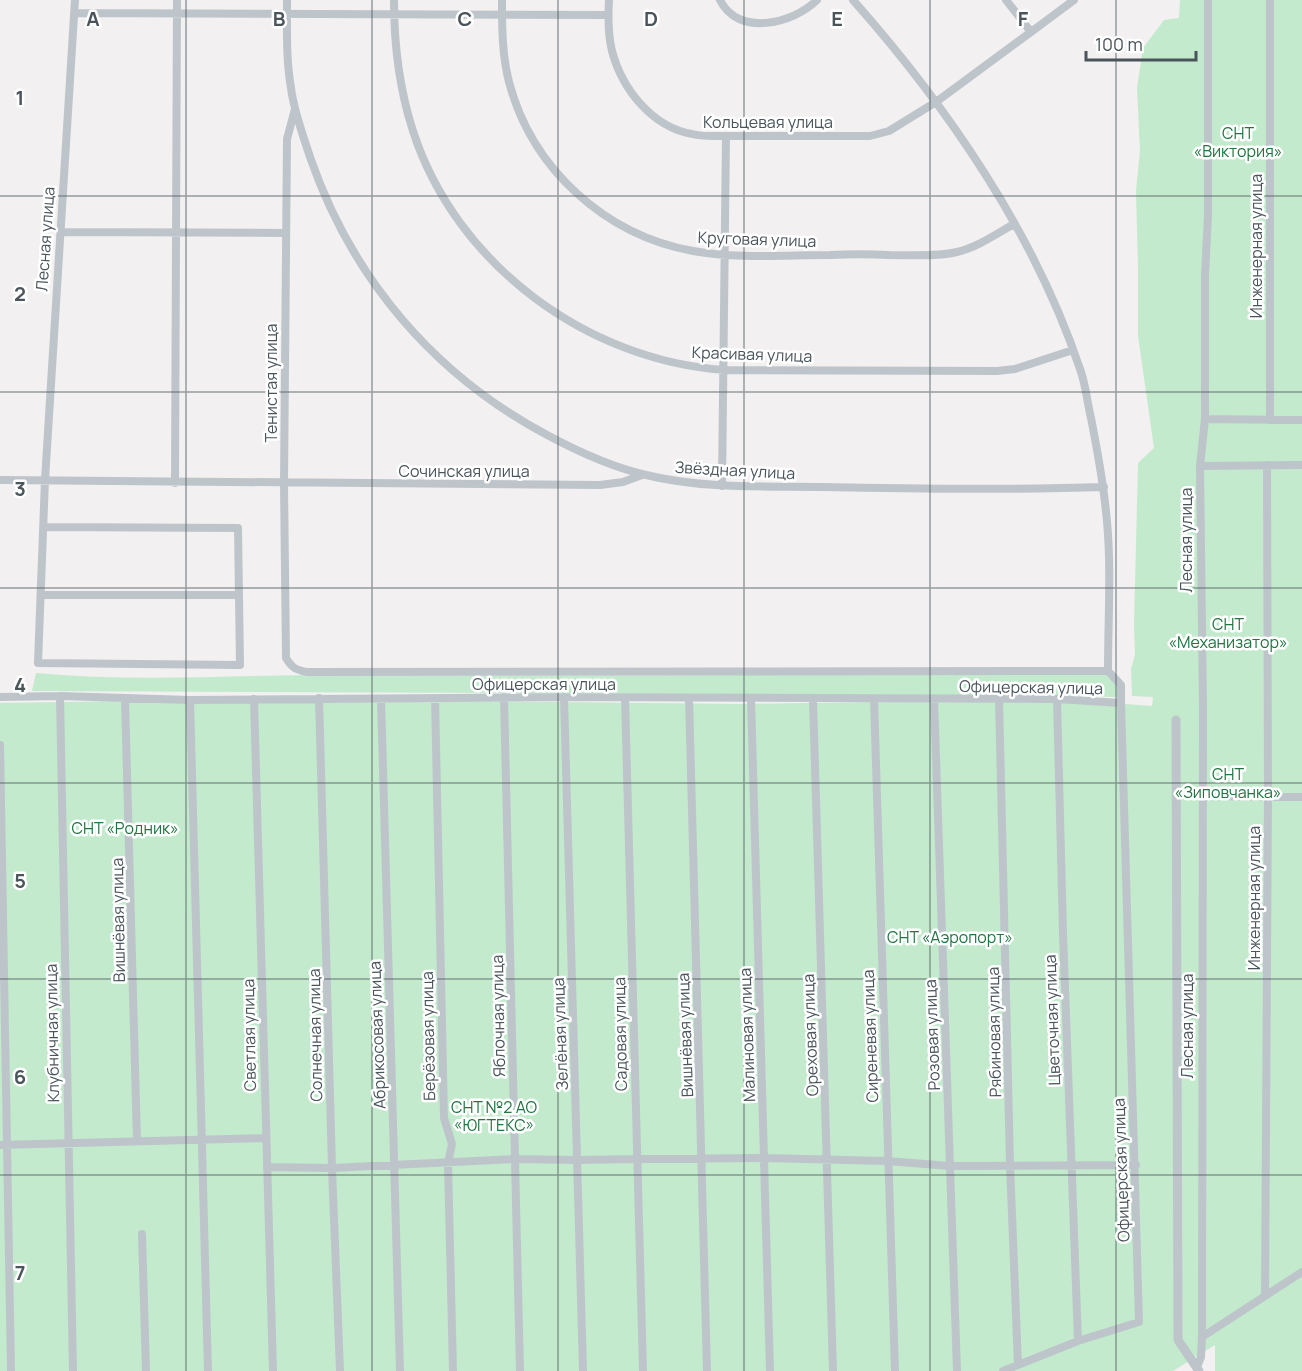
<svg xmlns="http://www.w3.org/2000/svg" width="1302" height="1371" font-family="Manrope,sans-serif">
	<rect width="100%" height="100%" fill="#f2f0f0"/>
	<path fill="#c3eacd" d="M1180 0H1302V1371H1215V1345L1173 1371H0V703L259 699 740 704 1057 699 1152 706 1153 697 1132 696 1131 669 1135 655 1134 626 1138 463 1154 448 1138 336V268L1136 191 1140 151 1137 88 1143 48 1164 20 1179 18Z
		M36 673C140 683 246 674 350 675 605 677 860 674 1114 673L1120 697 947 695 32 691Z"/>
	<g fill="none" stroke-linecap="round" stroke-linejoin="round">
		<path stroke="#bdc5cb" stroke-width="8" d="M287 0C287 29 286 60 291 88 294 112 303 135 310 157 352 279 435 376 549 436 579 452 612 467 646 475 703 489 763 486 822 487 916 489 1010 490 1104 487
			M394 0C394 44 399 88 413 131 456 264 586 360 724 370L997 371 1015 369 1073 350
			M502 0C502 27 502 55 509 82 532 169 605 235 693 251 737 259 785 255 830 255 850 254 869 254 889 255 911 255 935 257 957 252 978 247 996 234 1014 224
			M609 0C608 17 608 35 612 51 622 89 652 127 692 134 699 136 708 136 715 136H870L889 131 936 102 1031 32 1006 0
			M720 0C738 37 793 24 817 0
			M853 0C947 106 1035 234 1080 369 1086 385 1087 402 1091 418 1100 464 1108 510 1109 557 1110 595 1108 633 1108 671
			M1270 0V420
			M74 13 608 15
			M1031 32 1074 0
			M295 109 287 139 284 483 286 658C292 668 296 670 307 672L1108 671 1121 685V703
			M61 232 286 233
			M1205 419 1302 420
			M1200 466 1302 465
			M0 480 600 485 623 482 642 475
			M175 483 177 0
			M722 486 726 136
			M44 527 238 528 240 665 38 663 45 480 75 0
			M42 595H239
			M60 696 73 1371
			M0 697 60 696 190 700 564 697 1057 699 1121 703 1139 1322 1078 1341 1003 1371
			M504 697 520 1371
			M564 697 583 1371
			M625 697 643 1371
			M319 698 332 1168 340 1371
			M435 698 444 1118 452 1144 448 1163 453 1371
			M689 698 707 1371
			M125 699 137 1141
			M254 699 273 1371
			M381 699 400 1371
			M751 699 770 1371
			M813 699 833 1371
			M874 699 895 1371
			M934 699 957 1371
			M999 699 1010 1164 1018 1365
			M1057 699 1063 933 1078 1341
			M190 700 208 1371
			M0 745 11 1371
			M1202 796 1302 797
			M0 1145 266 1138
			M267 1167 332 1168 515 1159 577 1160 637 1159 765 1158 887 1161 950 1166 1136 1165
			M142 1234 146 1371
			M1265 1296 1268 796 1267 465
			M1202 1337 1302 1272
			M1197 1367 1201 1357 1202 1337 1203 708 1200 466 1205 419V276L1208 214V0"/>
		<path stroke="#bdc5cb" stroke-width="9" d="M1176 720 1178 1340 1199 1371"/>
	</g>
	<path fill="none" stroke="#4a555b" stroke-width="1.5" stroke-opacity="0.55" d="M186 0V1371M372 0V1371M558 0V1371M744 0V1371M930 0V1371M1116 0V1371M0 196H1302M0 392H1302M0 588H1302M0 783H1302M0 979H1302M0 1175H1302"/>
	<g text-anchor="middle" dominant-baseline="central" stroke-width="5" stroke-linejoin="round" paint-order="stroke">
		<g font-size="16" fill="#4a555b" stroke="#fff">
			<text x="768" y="122">Кольцевая улица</text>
			<text transform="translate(45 239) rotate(-86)">Лесная улица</text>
			<text transform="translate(757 239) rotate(2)">Круговая улица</text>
			<text transform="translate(1256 246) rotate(-90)">Инженерная улица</text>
			<text transform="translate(752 354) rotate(2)">Красивая улица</text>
			<text transform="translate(271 383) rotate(-90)">Тенистая улица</text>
			<text transform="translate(735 470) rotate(3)">Звёздная улица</text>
			<text x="464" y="471">Сочинская улица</text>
			<text transform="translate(1186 540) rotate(-90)">Лесная улица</text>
			<text x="544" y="684">Офицерская улица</text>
			<text transform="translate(1031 687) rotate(1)">Офицерская улица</text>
			<text transform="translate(1254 898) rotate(-90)">Инженерная улица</text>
			<text transform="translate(118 920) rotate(-91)">Вишнёвая улица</text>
			<text transform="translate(498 1016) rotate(-91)">Яблочная улица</text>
			<text transform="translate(1052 1020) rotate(-92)">Цветочная улица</text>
			<text transform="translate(1187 1026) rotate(-90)">Лесная улица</text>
			<text transform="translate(994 1032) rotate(-91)">Рябиновая улица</text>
			<text transform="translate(52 1033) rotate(-91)">Клубничная улица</text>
			<text transform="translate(560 1034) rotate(-92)">Зелёная улица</text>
			<text transform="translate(620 1034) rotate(-91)">Садовая улица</text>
			<text transform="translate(249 1035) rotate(-91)">Светлая улица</text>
			<text transform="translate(315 1035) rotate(-91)">Солнечная улица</text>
			<text transform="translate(377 1035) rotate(-92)">Абрикосовая улица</text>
			<text transform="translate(685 1035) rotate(-92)">Вишнёвая улица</text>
			<text transform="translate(747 1035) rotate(-92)">Малиновая улица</text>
			<text transform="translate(810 1035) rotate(-92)">Ореховая улица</text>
			<text transform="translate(932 1035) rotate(-92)">Розовая улица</text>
			<text transform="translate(428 1036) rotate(-91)">Берёзовая улица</text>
			<text transform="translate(870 1036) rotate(-92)">Сиреневая улица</text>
			<text transform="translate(1121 1170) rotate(-92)">Офицерская улица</text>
		</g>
		<g font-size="16" fill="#227441" stroke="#fff">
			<text x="1238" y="133">СНТ<tspan x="1238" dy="18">«Виктория»</tspan></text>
			<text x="1228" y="624">СНТ<tspan x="1228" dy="18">«Механизатор»</tspan></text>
			<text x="1228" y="774">СНТ<tspan x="1228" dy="18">«Зиповчанка»</tspan></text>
			<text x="125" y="828">СНТ «Родник»</text>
			<text x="950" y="937">СНТ «Аэропорт»</text>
			<text x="494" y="1107">СНТ №2 АО<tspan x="494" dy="18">«ЮГТЕКС»</tspan></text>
		</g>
	</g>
	<g font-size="20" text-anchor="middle" font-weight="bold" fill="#4a555b" stroke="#fff" stroke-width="5" stroke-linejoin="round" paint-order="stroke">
		<text x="93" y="26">A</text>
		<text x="279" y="26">B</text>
		<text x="465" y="26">C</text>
		<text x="651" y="26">D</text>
		<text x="837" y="26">E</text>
		<text x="1023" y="26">F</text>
		<text x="20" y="105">1</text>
		<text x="20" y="301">2</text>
		<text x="20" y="496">3</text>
		<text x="20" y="692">4</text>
		<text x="20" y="888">5</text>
		<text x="20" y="1084">6</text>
		<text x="20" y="1280">7</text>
	</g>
	<path d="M1086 51v9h110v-9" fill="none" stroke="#4a555b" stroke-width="3"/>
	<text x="1095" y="51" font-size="18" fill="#4a555b" stroke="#ffffff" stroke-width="4.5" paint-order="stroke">100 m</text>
</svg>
